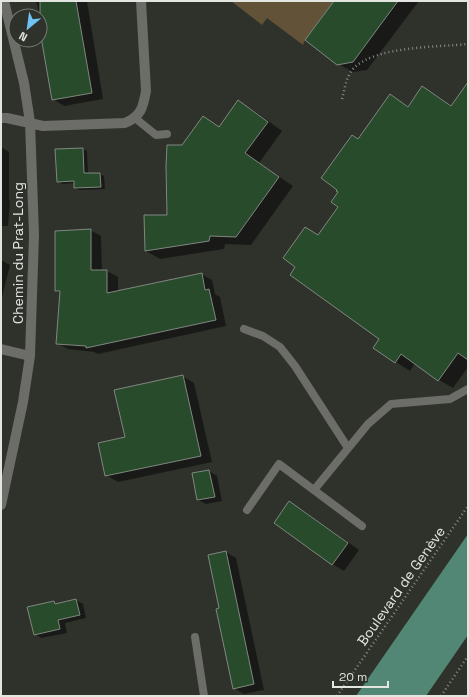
<svg xmlns="http://www.w3.org/2000/svg" width="469" height="697" font-family="'Space Grotesk',sans-serif">
	<rect width="100%" height="100%" fill="#2f322b"/>
	<path fill="#625237" d="M231 1H334L305 40 303 45 267 18 262 25Z"/>
	<path fill="#518774" d="M468 534V635L426 696H356Z"/>
	<path fill="#0007" d="M36 1H87L103 99 64 106 53 99 40 25V16Z
		M336 1H419L367 70 353 72 338 64Z
		M423 87 452 106 468 92V367L453 388 439 380 415 363 410 371 374 348 381 338 319 236 339 207V192L358 140 390 95 409 107Z
		M239 101 253 110 282 131 259 163 293 186 251 245 225 244 224 249 160 259 146 251 168 216 182 146 220 127Z
		M1 147 9 152V200L10 201 8 226H1Z
		M83 149 87 151 88 174H100L104 176 105 189 79 190 75 188V183L62 184 58 181Z
		M90 230 101 236 102 271H107L118 277V291L201 274 212 280 215 294 220 297 226 326 98 354 94 352 68 349 57 343 61 294 56 291Z
		M1 260 10 265 1 301Z
		M182 376 194 383 212 462 118 482 106 475 126 437Z
		M209 471 217 476 222 501 206 504 198 500Z
		M289 502 301 509 359 550 344 571 332 564Z
		M226 552 236 558 264 690 244 694 234 688 220 609Z
		M76 600 83 604 86 618 65 623 67 633 41 638 35 634 54 602 58 604Z"/>
	<path fill="#284b2c" stroke="#808780" d="M40 1H76L92 93 52 100 40 31Z
		M334 1H398L353 62 337 65 305 40Z
		M468 82V360L458 353 438 381 401 354 395 363 373 348 379 339 290 275 295 267 283 258 305 227 318 235 338 207 331 202 338 192 336 191 337 190 321 178 352 135 358 139 390 94 408 107 422 86 451 106Z
		M238 100 268 122 245 153 279 177 236 237 210 236 209 241 145 251 144 215H167L166 166 167 145H182L203 116 219 127Z
		M83 148 84 173H100L101 187 74 188V181L57 182 55 149Z
		M91 229V270H107V293L202 273 205 290 209 289 216 320 86 348V346L56 344 60 291H55V231Z
		M183 375 201 456 105 476 98 443 125 437 114 390Z
		M209 470 215 497 197 500 192 473Z
		M289 501 348 543 332 565 274 523Z
		M226 551 254 684 233 689 216 609 219 608 208 555Z
		M76 599 80 615 58 620 60 629 34 635 27 607 54 601 55 604Z"/>
	<g fill="none" stroke-linecap="round" stroke-linejoin="round">
		<path stroke="#898b86" stroke-width="2.5" stroke-dasharray="1 3" stroke-linecap="butt" d="M342 99C345 88 346 76 354 68 376 46 439 47 468 44
			M337 696 468 506
			M441 696 468 656"/>
		<path stroke="#6c6c68" stroke-width="8" d="M135 118 156 135 167 134
			M244 329 263 336 280 347 295 366 348 448
			M314 490 368 424 391 404 450 399 468 389
			M247 510 279 464 362 526
			M195 637 204 696"/>
		<path stroke="#6c6c68" stroke-width="10" d="M1 118H7L43 126 125 123C141 116 143 108 146 91L141 1
			M1 349 30 356
			M1 505 23 402 30 356 34 235 30 122 24 83 4 1"/>
	</g>
	<g text-anchor="middle" dominant-baseline="central" stroke-width="3" stroke-linejoin="round" paint-order="stroke">
		<g font-size="14" fill="#e3e5e1" stroke="#2f322b">
			<text transform="translate(18 253) rotate(-90)">Chemin du Prat-Long</text>
			<text transform="translate(401 586) rotate(-55)">Boulevard de Genève</text>
		</g>
	</g>
	<rect width="469" height="697" fill="none" stroke="#e3e5e1" stroke-width="4"/>
	<g transform="translate(28 28) rotate(209)"><circle r="19" fill="#2f322b" stroke="#777a74"/>
	<path d="M0-3L7 15L0 10L-7 15Z" fill="#6fc2f4"/>
	<text y="-6" font-size="11" font-weight="bold" text-anchor="middle" fill="#e3e5e1">N</text>
	</g>
	<path d="M333 681v6h55v-6" fill="none" stroke="#e3e5e1" stroke-width="2"/>
	<text x="339" y="681" font-size="12" fill="#e3e5e1" stroke="#2f322b" stroke-width="3" paint-order="stroke">20 m</text>
</svg>
